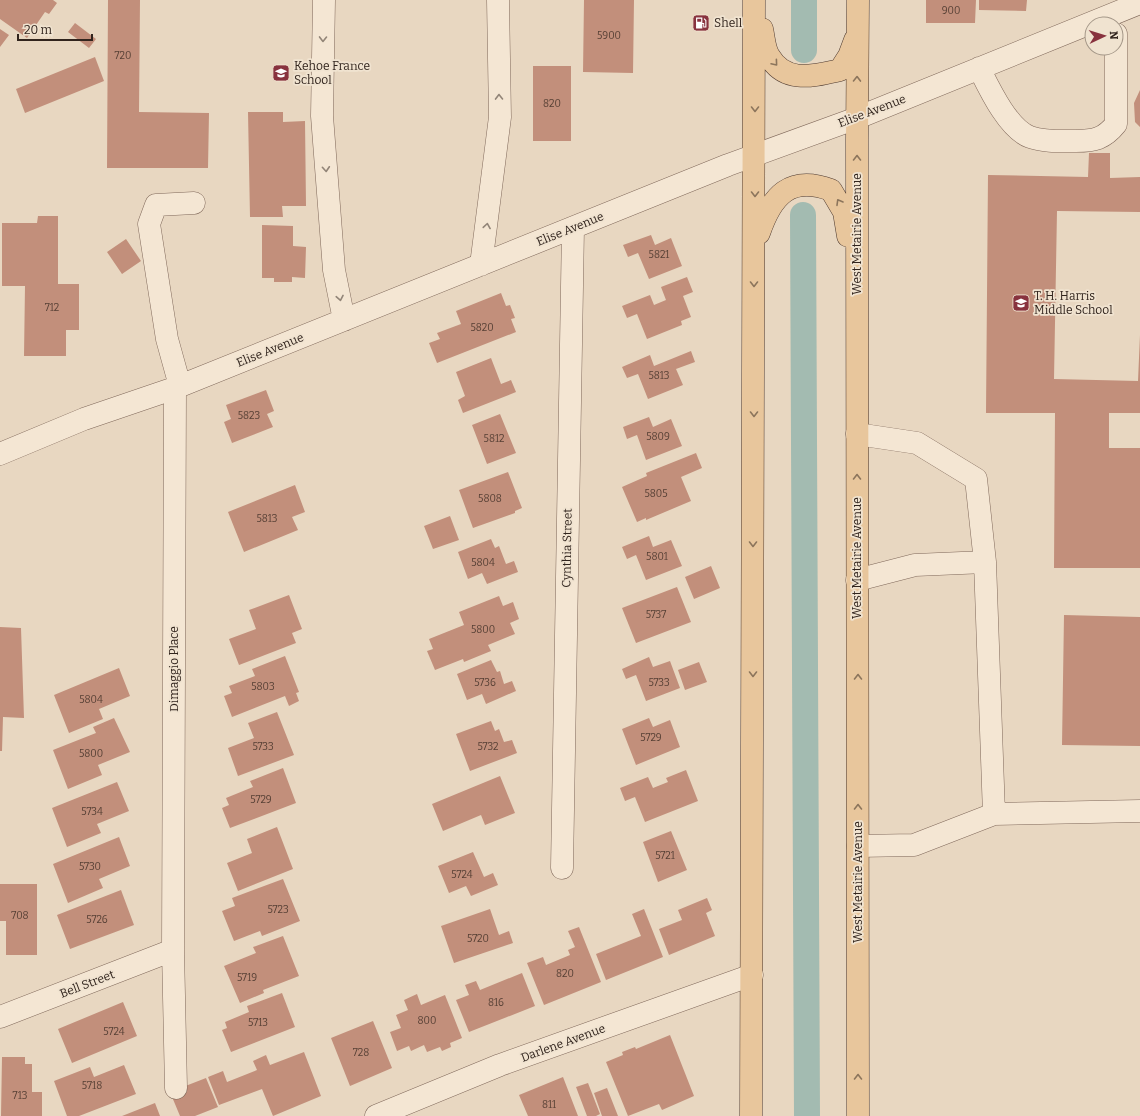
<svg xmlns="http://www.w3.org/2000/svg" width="1140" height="1116" font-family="Bitter,serif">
	<rect width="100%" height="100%" fill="#e8d7c1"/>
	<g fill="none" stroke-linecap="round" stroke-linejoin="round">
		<path stroke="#a3bbb1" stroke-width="26" d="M804 50V0
			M803 215 807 1116"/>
	</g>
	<path fill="#c28f7b" d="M0 0H53L57 3 49 14 45 12 27 38 0 19Z
		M108 0H140L139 112 209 113 208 168H107Z
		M584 0H634L633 73 583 72Z
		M926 0H976L975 23H926Z
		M979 0H1027L1026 11 979 10Z
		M75 23 96 39 89 48 68 32Z
		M0 29 9 35 0 47Z
		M95 57 104 81 25 113 16 89Z
		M533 66H571V141H533Z
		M1140 90V127L1135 122 1134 103Z
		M248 112H283V122L305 121 306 206H282L283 217H250Z
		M1089 153H1110V178L1140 177V212L1057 211 1054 379 1138 381 1140 335V413H1109V448H1140V568H1054L1055 413H986L988 175 1088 177Z
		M38 216H58V284H79V330H66V356H24L25 286H2V223H37Z
		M262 225 293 226V246L306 247 305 278 292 277V282H274V278H262Z
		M651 235 655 245 671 238 682 266 649 279 638 253 628 257 623 245Z
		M126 239 141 261 122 274 107 252Z
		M687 277 693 292 683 296 691 317 681 321 682 325 647 339 637 314 627 318 622 306 650 295 654 305 666 300 661 287Z
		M501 293 506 306 510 305 515 318 511 319 516 332 437 363 429 343 440 339 437 333 461 324 456 311Z
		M691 351 695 362 676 369 683 385 648 399 638 374 627 378 622 367 650 355 654 366Z
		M491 358 501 384 511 380 516 392 463 413 458 400 465 396 456 372Z
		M266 390 274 411 267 414 273 427 232 443 224 422 231 419 226 405Z
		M500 414 516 453 487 464 472 425Z
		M649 417 653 427 671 419 682 446 646 460 637 435 627 439 623 427Z
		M696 453 702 468 681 477 691 501 646 520V518L637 522 622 487 647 476 646 473Z
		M508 472 522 508 515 511V513L473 528 459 490Z
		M295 485 305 512 292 517 298 530 244 552 228 512Z
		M450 516 459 540 433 549 424 526Z
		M649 536 653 547 671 540 682 566 646 580 636 555 627 559 622 547Z
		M491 539 495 548 499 546 506 564 514 561 518 572 487 584 482 573 468 579 458 552Z
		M711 566 720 588 694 599 685 577Z
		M677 587 691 622 636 643 622 608Z
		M289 595 302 629 292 633 296 643 239 665 229 639 256 629 249 610Z
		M499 596 503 606 513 602 519 619 510 623 515 634 488 645 491 651 464 662 463 659 435 670 427 651 433 649 429 639 464 625 459 612Z
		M1064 615 1140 617V746L1062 745Z
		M0 627 21 628 24 718 3 717 2 751H0Z
		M285 656 299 692 296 693 299 701 289 706 285 696 232 717 224 696 232 693 229 686 255 676 252 669Z
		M649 657 653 667 670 661 680 688 646 701 636 675 626 679 622 669Z
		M491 660 497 672 500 671 504 684 512 681 516 691 486 704 482 694 467 700 457 674Z
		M699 662 707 682 685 690 678 670Z
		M119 668 130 696 99 709 103 719 69 733 54 695Z
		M277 712 294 755 238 776 228 748 254 738 248 723Z
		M114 718 130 752 98 765 102 775 68 789 53 750 96 733 93 727Z
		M649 718 653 727 670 720 680 747 636 765 622 729Z
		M491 721 495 731 499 729 504 742 512 740 517 753 470 771 456 734Z
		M283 768 296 803 230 828 222 808 229 805 226 798 253 787 250 781Z
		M686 770 698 801 645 822 635 797 625 801 620 788 648 777 653 788 668 782 666 778Z
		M500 776 515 813 485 825 481 815 443 831 432 804Z
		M117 782 129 811 97 824 101 833 67 847 52 808Z
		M277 827 293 869 238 891 227 863 252 853 247 839Z
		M671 831 687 870 658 882 643 842Z
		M119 837 130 866 99 879 103 888 68 903 53 864Z
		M473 852 484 877 493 873 498 885 471 896 466 886 449 893 438 866Z
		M283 879 300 921 262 936 260 931 234 941 222 911 235 906 232 898Z
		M0 884H37V955H6V921H0Z
		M121 890 134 925 70 949 57 915Z
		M707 898 712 910 706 913 715 936 669 955 659 929 682 920 678 910Z
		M490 909 499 935 509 931 513 943 454 963 441 926Z
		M644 909 663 957 606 980 596 954 641 936 632 914Z
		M579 927 601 982 544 1005 527 963 543 957 546 965 570 955 568 950 575 947 568 931Z
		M283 936 299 976 263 990 264 993 240 1003 224 966 256 953 253 947Z
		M522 973 535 1006 469 1032 456 1000 469 995 465 985 476 981 480 990Z
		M282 993 295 1027 231 1052 222 1030 227 1028 225 1022 249 1012 247 1006Z
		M417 994 421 1005 445 995 462 1038 450 1043 451 1047 442 1051 440 1047 427 1052 424 1045 411 1051 409 1046 397 1051 390 1032 401 1028 396 1015 408 1010 404 1000Z
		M123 1002 137 1036 72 1063 58 1029Z
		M373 1021 392 1068 350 1086 331 1038Z
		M670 1035 694 1096 662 1110 659 1104 628 1116 606 1062 623 1055 622 1052 635 1047 636 1049Z
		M304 1052 321 1096 273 1116 262 1089 219 1105 208 1077 223 1071 227 1082 257 1070 253 1061 266 1055 270 1065Z
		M2 1057H25V1064H32V1092H42V1116H1Z
		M124 1065 136 1094 79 1116H67L54 1081 90 1067 94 1077Z
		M563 1077 578 1116H528L519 1095Z
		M206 1078 218 1107 195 1116H180L170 1092Z
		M588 1083 600 1114 596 1116H587L576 1087Z
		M607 1088 618 1116H602L594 1093Z
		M155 1103 160 1116H122Z"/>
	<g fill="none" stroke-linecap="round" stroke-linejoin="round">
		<g stroke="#80695b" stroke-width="23">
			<path id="minor" d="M324 0 322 116 334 270 344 320
				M979 68C989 88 1008 129 1030 137 1044 142 1061 141 1076 141 1094 141 1104 139 1116 124V34
				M481 265 500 117 498 0
				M180 386 167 339 149 224 156 205 194 203
				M175 388 173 950 176 1088
				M857 434 917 443 976 479 985 562
				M0 454 84 419 175 388 728 165 857 118 1140 3
				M857 580 915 565 985 562 994 814 1140 811
				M858 846 914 845 994 814
				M562 868 573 228
				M0 1017 173 950
				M376 1116 500 1065 752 975"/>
		</g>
		<g stroke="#4e392f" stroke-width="23">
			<path id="major" d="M762 29C764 37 764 48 769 56 785 84 813 76 840 70L849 56 855 40
				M759 233C772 195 790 175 831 190L844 212 848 236
				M751 1116 754 0
				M858 1116 857 140 858 0"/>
		</g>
		<use href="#minor" stroke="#f4e6d3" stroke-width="22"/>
		<use href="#major" stroke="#e8c69c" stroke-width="22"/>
	</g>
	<defs><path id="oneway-chevron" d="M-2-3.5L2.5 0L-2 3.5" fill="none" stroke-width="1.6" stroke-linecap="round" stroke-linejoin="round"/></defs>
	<g stroke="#928578">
		<use href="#oneway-chevron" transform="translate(323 39) rotate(91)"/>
		<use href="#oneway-chevron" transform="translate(499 97) rotate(-91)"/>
		<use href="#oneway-chevron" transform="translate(326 169) rotate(86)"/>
		<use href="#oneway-chevron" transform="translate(487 226) rotate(-81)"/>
		<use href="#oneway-chevron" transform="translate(340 298) rotate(79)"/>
	</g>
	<g stroke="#8c755c">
		<use href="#oneway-chevron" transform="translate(775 63) rotate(50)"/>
		<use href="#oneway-chevron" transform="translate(857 79) rotate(-89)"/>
		<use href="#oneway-chevron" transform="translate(755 109) rotate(90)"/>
		<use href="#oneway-chevron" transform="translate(857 158) rotate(-90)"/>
		<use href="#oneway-chevron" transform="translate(755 194) rotate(90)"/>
		<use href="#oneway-chevron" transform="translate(839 202) rotate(-120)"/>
		<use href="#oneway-chevron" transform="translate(754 284) rotate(90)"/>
		<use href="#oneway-chevron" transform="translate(754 414) rotate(90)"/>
		<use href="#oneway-chevron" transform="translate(857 477) rotate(-90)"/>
		<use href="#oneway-chevron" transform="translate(753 544) rotate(90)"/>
		<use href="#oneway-chevron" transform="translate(753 674) rotate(90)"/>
		<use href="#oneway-chevron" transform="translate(858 677) rotate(-90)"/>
		<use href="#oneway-chevron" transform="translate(858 807) rotate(-90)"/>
		<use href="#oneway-chevron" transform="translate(858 1077) rotate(-90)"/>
	</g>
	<defs>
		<g id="fuel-square" transform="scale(0.9)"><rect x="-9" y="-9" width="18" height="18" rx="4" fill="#88323e" stroke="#f0e3d0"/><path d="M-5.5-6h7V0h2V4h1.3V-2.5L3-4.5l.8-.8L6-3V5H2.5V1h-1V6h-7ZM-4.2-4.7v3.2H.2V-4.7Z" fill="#fff"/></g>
		<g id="school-square" transform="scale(0.9)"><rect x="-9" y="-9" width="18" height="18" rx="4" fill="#88323e" stroke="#f0e3d0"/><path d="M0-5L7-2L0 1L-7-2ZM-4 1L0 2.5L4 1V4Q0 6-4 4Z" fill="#fff"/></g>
	</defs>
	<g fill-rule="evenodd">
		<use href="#fuel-square" x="701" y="23"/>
		<use href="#school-square" x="281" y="73"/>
		<use href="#school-square" x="1021" y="303"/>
	</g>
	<g text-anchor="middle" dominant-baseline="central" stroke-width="3.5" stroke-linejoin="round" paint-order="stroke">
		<g font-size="10" fill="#553f34">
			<text x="951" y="11">900</text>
			<text x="609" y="36">5900</text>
			<text x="123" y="56">720</text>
			<text x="552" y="104">820</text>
			<text x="659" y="255">5821</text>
			<text x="52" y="308">712</text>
			<text x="482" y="328">5820</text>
			<text x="659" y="376">5813</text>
			<text x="249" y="416">5823</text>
			<text x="658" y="437">5809</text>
			<text x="494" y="439">5812</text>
			<text x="656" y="494">5805</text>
			<text x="490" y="499">5808</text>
			<text x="267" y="519">5813</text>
			<text x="657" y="557">5801</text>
			<text x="483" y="563">5804</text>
			<text x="656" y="615">5737</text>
			<text x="483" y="630">5800</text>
			<text x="485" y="683">5736</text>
			<text x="659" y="683">5733</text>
			<text x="263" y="687">5803</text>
			<text x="91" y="700">5804</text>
			<text x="651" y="738">5729</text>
			<text x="263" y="747">5733</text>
			<text x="488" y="747">5732</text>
			<text x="91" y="754">5800</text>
			<text x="261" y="800">5729</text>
			<text x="92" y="812">5734</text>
			<text x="665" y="856">5721</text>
			<text x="90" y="867">5730</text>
			<text x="462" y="875">5724</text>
			<text x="278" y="910">5723</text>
			<text x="20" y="916">708</text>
			<text x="97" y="920">5726</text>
			<text x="478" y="939">5720</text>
			<text x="565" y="974">820</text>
			<text x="247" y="978">5719</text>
			<text x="496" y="1003">816</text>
			<text x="427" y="1021">800</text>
			<text x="258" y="1023">5713</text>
			<text x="114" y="1032">5724</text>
			<text x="361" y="1053">728</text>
			<text x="92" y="1086">5718</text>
			<text x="20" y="1096">713</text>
			<text x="549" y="1105">811</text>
		</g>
		<g font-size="12" fill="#31241d" stroke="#f0e3d0" text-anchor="start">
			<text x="714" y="23">Shell</text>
			<text x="294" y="66">Kehoe France<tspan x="294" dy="14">School</tspan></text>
			<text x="1034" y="296">T. H. Harris<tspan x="1034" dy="14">Middle School</tspan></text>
		</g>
		<g font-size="12" fill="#31241d" stroke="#f0e3d0">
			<text transform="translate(872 111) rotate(-21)">Elise Avenue</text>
			<text transform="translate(570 229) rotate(-22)">Elise Avenue</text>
			<text transform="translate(857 234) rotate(-90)">West Metairie Avenue</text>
			<text transform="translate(270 350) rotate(-22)">Elise Avenue</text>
			<text transform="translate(567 548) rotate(-89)">Cynthia Street</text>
			<text transform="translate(857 558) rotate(-90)">West Metairie Avenue</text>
			<text transform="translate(174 669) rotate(-90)">Dimaggio Place</text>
			<text transform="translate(858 882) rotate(-90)">West Metairie Avenue</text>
			<text transform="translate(87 984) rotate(-21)">Bell Street</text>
			<text transform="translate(563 1043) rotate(-20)">Darlene Avenue</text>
		</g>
	</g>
	<g transform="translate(1104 36) rotate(86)"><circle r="19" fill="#f0e3d0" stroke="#a49788"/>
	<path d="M0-3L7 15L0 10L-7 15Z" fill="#88323e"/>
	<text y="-6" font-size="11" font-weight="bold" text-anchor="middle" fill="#31241d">N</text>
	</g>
	<path d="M18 34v6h74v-6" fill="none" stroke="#31241d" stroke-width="2"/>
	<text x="24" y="34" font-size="12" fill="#31241d" stroke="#f0e3d0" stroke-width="3" paint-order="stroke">20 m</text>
</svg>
